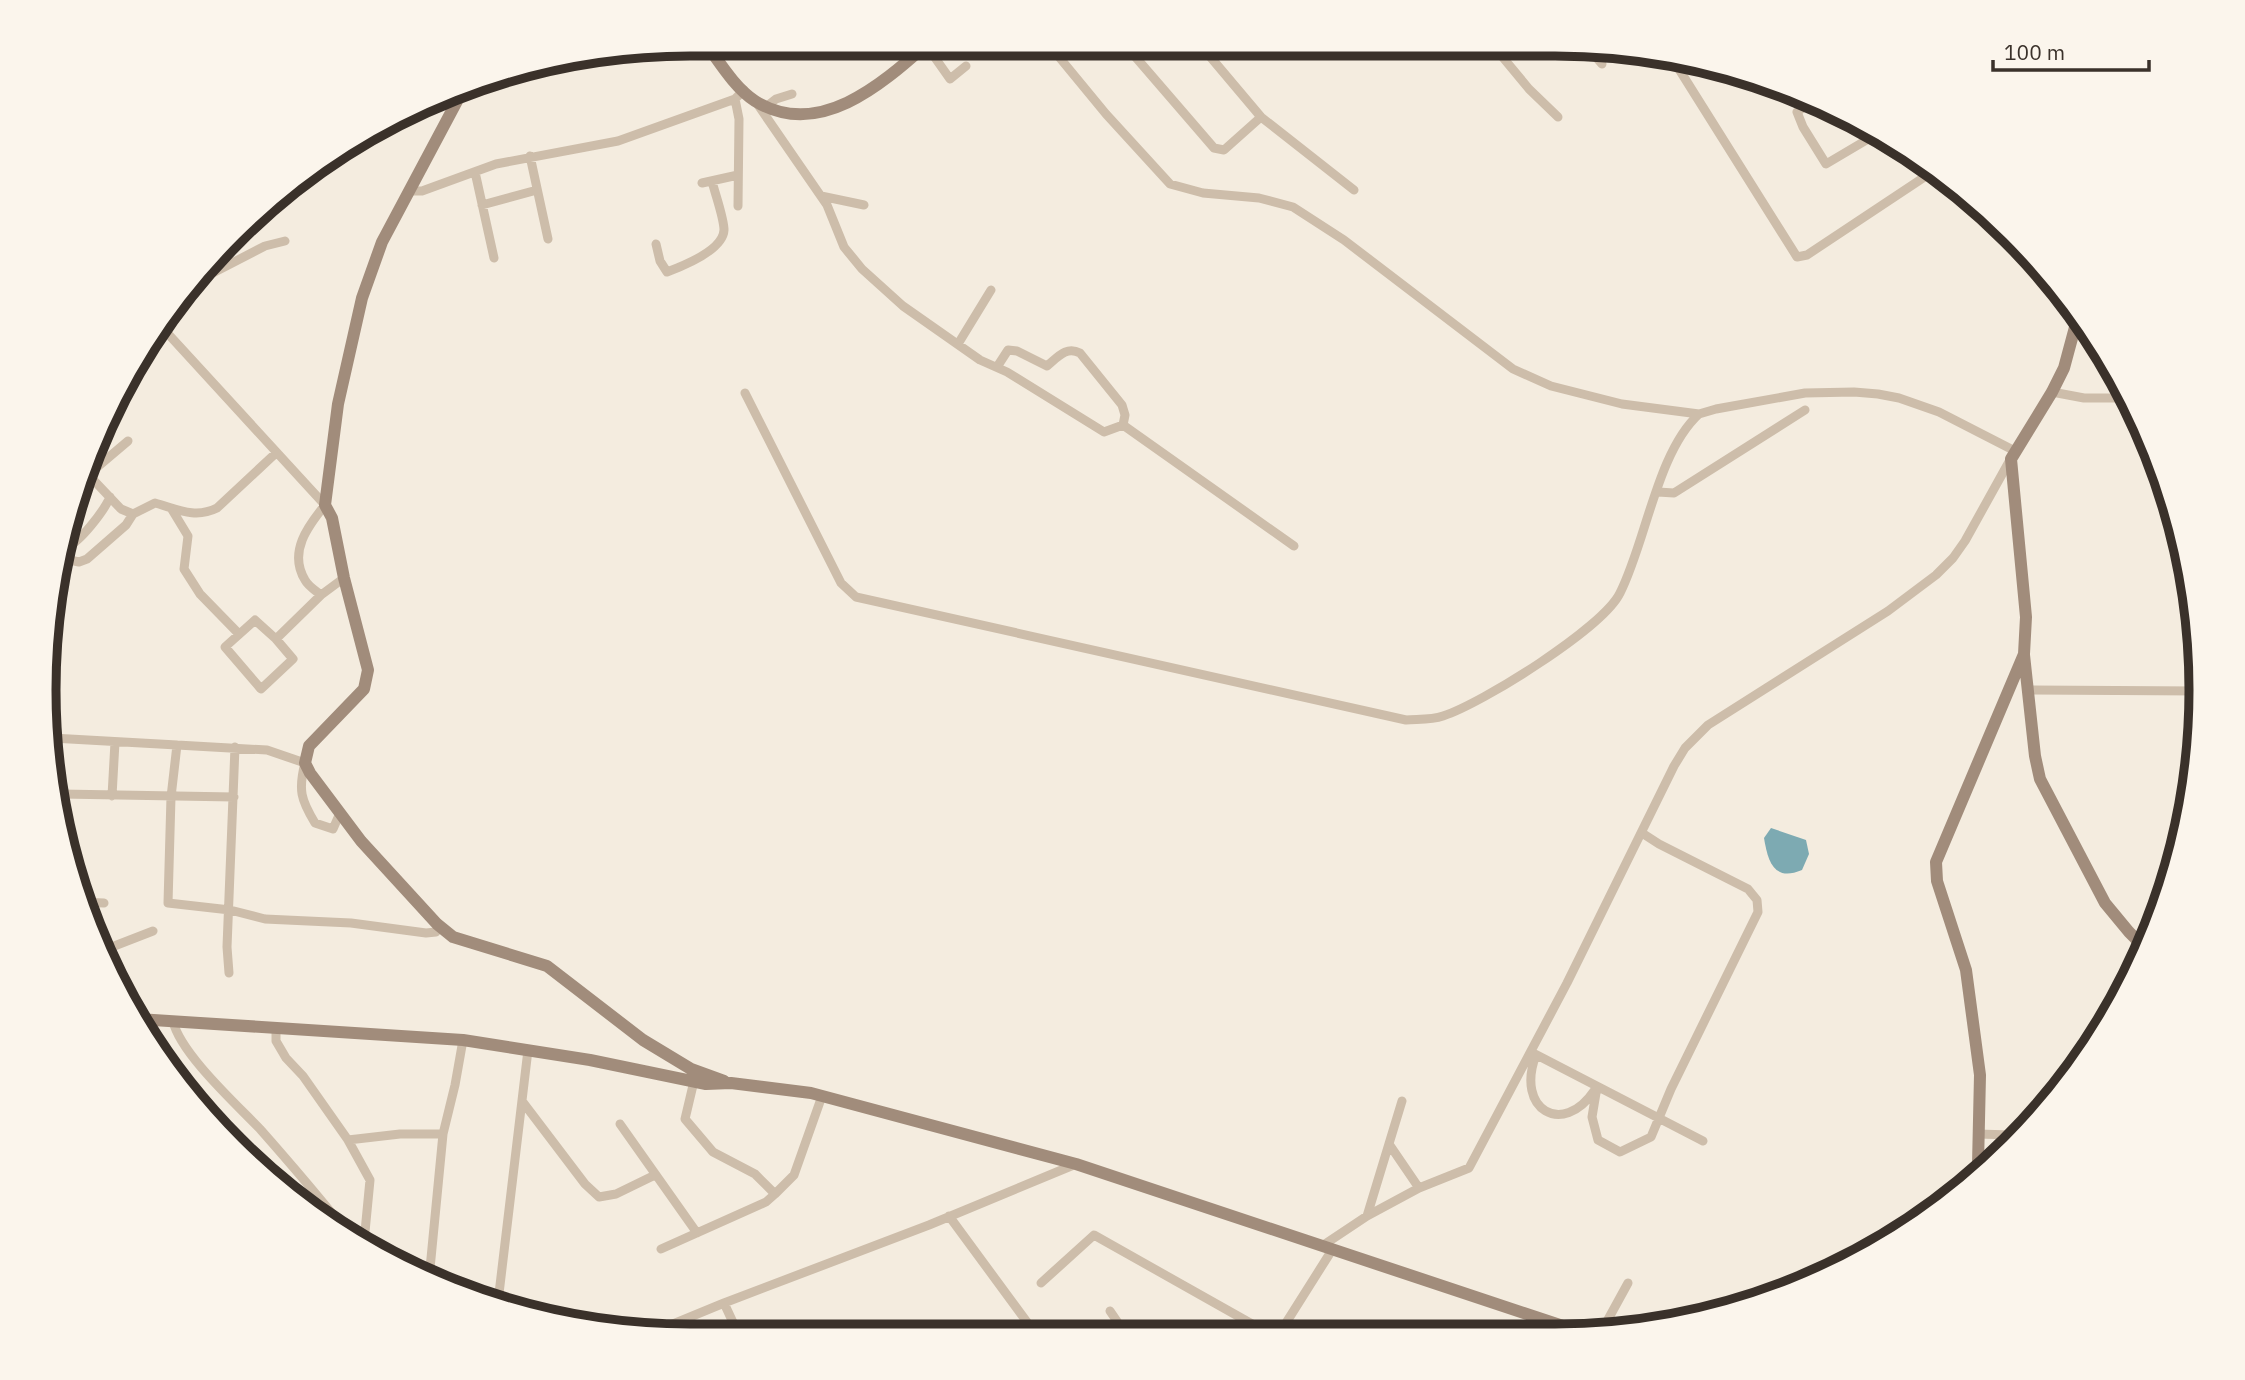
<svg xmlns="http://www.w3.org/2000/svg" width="2245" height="1380" font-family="'IBM Plex Sans',sans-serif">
	<rect width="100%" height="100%" fill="#f4ecdf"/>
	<path fill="#7daab2" d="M1771 828 1806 840 1809 854 1802 870C1774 882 1768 862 1764 838Z"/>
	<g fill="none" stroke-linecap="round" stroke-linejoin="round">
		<path stroke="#cdbdaa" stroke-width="9" d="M926 45 950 79 966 66
			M1050 46 1106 114 1170 184 1203 193 1259 198 1293 207 1344 240 1513 369 1551 386 1622 404 1699 414 1716 409 1805 393 1854 392 1878 394 1899 398 1939 412 2015 451
			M1126 46 1214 148 1224 150 1261 117 1354 190
			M1202 47 1261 117
			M1495 48 1529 89 1558 117
			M1589 49 1602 64
			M1672 58 1797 257 1807 255 1935 170
			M735 99 739 119 738 206
			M1814 100 1797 112 1803 127 1826 164 1875 135
			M756 102 827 205 844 247 862 269 903 306 980 360 1007 372 1104 432 1123 425 1294 546
			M767 106 776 99 792 94
			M530 156 548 239
			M475 172 494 258
			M702 183 738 175
			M409 191H422L496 164 618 141 735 99 744 90
			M821 196 864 205
			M482 205 537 190
			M656 244 660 261 667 272C683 266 723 250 724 230 724 218 715 194 712 181
			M203 278 265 246 285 241
			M159 324 325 505C308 526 288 552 305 580 308 586 316 591 321 595
			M958 344 991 290
			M997 367 1008 350 1017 351 1047 366C1058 357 1066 346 1080 353L1122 405 1125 415 1123 425
			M2052 392 2084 398H2129
			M745 393 841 583 856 597 1406 720C1418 719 1431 720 1443 716 1481 704 1603 628 1620 593 1646 542 1657 452 1699 414
			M84 470 121 509 133 514 155 503C177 509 195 519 217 508L276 453
			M89 474 128 441
			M1658 492 1674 493 1805 410
			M171 508 188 536 184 569 200 594 239 634
			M67 547C80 542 104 511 110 497
			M65 559 79 562 87 559 126 525 133 514
			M276 639 293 659 261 689 225 647 255 620 276 639 321 595 344 578
			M2028 690 2199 691
			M52 738 177 745
			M61 794 234 797
			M112 796 115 742
			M340 813 333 829 315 823C301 800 298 790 305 763L267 750 177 745 171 797 168 903 230 910 265 919 351 923 426 933 436 932
			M80 902 104 903
			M104 950 153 931
			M229 973 227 947 235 747
			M173 1021C180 1053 236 1104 260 1129 290 1163 319 1197 347 1232
			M276 1028V1041L286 1058 303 1076 348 1140 400 1134H443
			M1531 1052 1703 1141
			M1536 1055C1515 1110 1563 1137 1594 1091
			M1597 1087 1592 1117 1598 1140 1620 1152 1651 1137 1671 1089 1758 912 1757 900 1748 889 1659 844 1642 833
			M522 1101 585 1184 599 1197 616 1194 655 1175
			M620 1124 697 1233
			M1978 1134 2011 1135 2016 1138
			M348 1140 370 1180 364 1242
			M1389 1144 1419 1188
			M775 1194 794 1175 822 1096
			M949 1216 1035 1333
			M1367 1216 1402 1101
			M1322 1246 1367 1216 1419 1188 1469 1168 1567 983 1674 766 1685 748 1708 725 1888 611 1936 575 1953 558 1965 541 2010 460
			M661 1249 766 1202 775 1194 755 1174 713 1152 685 1119 694 1081
			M429 1279 443 1134 455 1085 463 1040
			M1041 1283 1094 1235 1268 1333
			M498 1302 528 1050
			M724 1303 737 1331
			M1110 1311 1125 1333
			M656 1331 724 1303 929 1225 1076 1164
			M1279 1334 1332 1250
			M1600 1334 1628 1283"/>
		<path stroke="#a18c7b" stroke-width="12" d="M706 44C720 63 735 88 755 101 818 140 881 85 926 45
			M464 88 382 242 362 298 338 404 325 505 332 518 344 578 368 670 364 689 309 746 305 763 310 773 361 841 437 924 453 937 547 966 643 1040 691 1069 724 1081
			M2024 655 2035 756 2040 779 2105 903 2129 932 2145 948
			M138 1019 463 1040 590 1060 706 1084 731 1083 811 1093 1076 1164 1590 1335
			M1957 1193 1978 1165 1980 1075 1966 970 1937 881 1936 862 2024 654 2026 617 2011 459 2052 392 2064 368 2078 316"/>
	</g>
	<path d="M0 0H2245V1380H0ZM690 56H1555A634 634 0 0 1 2189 690V690A634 634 0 0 1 1555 1324H690A634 634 0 0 1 56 690V690A634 634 0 0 1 690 56Z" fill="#fbf5ec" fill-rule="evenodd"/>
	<path fill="none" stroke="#3a312a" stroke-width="9" d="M690 56H1555A634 634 0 0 1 2189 690V690A634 634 0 0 1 1555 1324H690A634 634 0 0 1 56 690V690A634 634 0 0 1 690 56Z"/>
	<path d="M1993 60v10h156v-10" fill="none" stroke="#3a312a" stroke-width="3.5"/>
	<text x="2004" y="60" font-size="21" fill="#3a312a" stroke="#fbf5ec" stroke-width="5" paint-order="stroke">100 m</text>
</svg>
